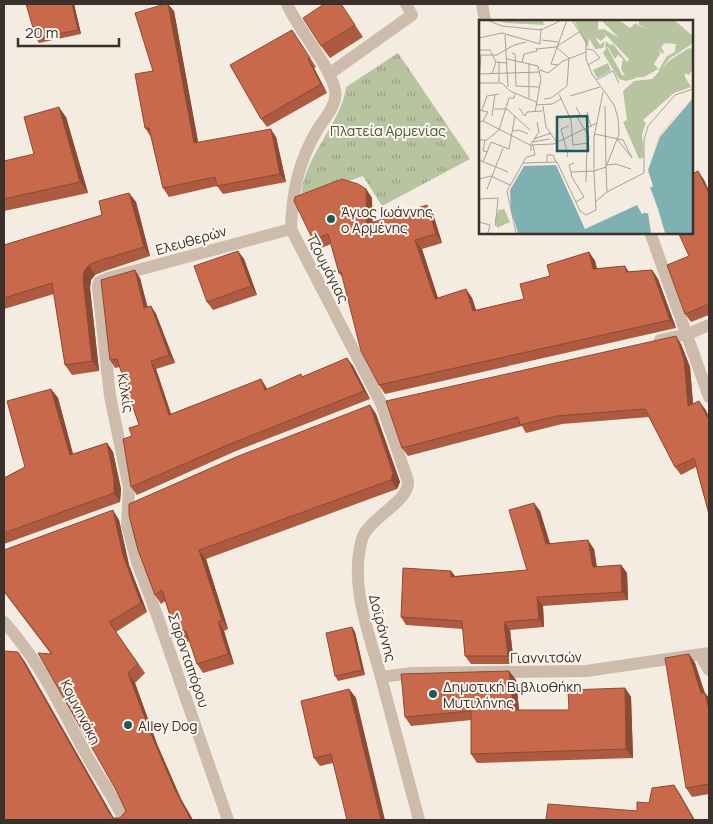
<svg xmlns="http://www.w3.org/2000/svg" width="713" height="824" font-family="Manrope,sans-serif">
	<defs>
		<pattern id="grass-tufts" width="24" height="20" patternUnits="userSpaceOnUse" patternTransform="scale(1.25)"><rect width="24" height="20" fill="#b8c4a0"/><path d="M3 7l-1-3M5 7V3M7 7l1-3M15 17l-1-3M17 17v-4M19 17l1-3" fill="none" stroke="#97a083"/></pattern>
	</defs>
	<rect width="100%" height="100%" fill="#f4ebe1"/>
	<path fill="url(#grass-tufts)" d="M398 53 470 159 382 206 363 176 301 198C303 156 341 125 346 87Z"/>
	<g fill="none" stroke-linecap="round" stroke-linejoin="round">
		<path stroke="#cdbbac" stroke-width="12" d="M4 622C41 663 60 706 86 754 98 776 114 797 124 820
			M381 677 419 820"/>
		<path stroke="#cdbbac" stroke-width="12" d="M287 4C298 29 330 66 335 90 338 103 326 117 319 127 299 159 292 192 291 229L381 403 408 481C410 502 368 518 362 539 349 585 369 633 381 677L412 673 586 671 709 653
			M482 4 485 21
			M329 74 412 15 406 4
			M650 232 709 397
			M660 340 688 334 709 325
			M700 655 709 670
			M228 820 157 615 137 562 127 525 129 488 110 396 98 287 99 282 108 278 291 229"/>
	</g>
	<path fill="#ac5a40" d="M74 4 81 34 39 43 36 38Z
		M341 4 363 37 330 58 321 46Z
		M174 11 198 143 276 137 286 182 223 194 217 186 169 197 163 188 151 137 145 128 153 71Z
		M298 39 316 67 314 68 327 93 267 127 261 119Z
		M66 117 88 193 4 211V161L34 154Z
		M698 171 704 180 709 191V315L691 322 685 314 689 256Z
		M366 189 372 198V222L433 214 442 243 422 249 438 298 466 289 472 298 476 310 524 299 550 276 589 252 595 261 597 268 630 272 652 270 658 279 676 328 385 394 379 385 343 278 339 273 331 244 319 249 313 240Z
		M129 193 136 202 150 256 105 271 95 275 91 280 90 288 99 371 72 375 65 365 54 294 4 309V245L102 215Z
		M238 251 244 259 257 295 213 310 207 302Z
		M140 278 147 307 151 306 156 314 175 363 156 369 171 414 261 379 267 389 303 377 347 358 353 366 370 399 236 451 137 495 131 487 132 436 139 425 120 367 115 368 110 360Z
		M681 344 690 367 693 404 705 409 709 417V515L696 467 681 475 675 467 649 417 562 424 526 433 522 426 408 456 402 448Z
		M51 389 58 398 73 454 107 443 113 452 121 489 120 502 4 544V478L25 467Z
		M370 405 376 414 400 482 397 489 206 559 228 629 224 631 234 664 203 673 197 664 190 641 182 644 176 634 165 601 161 604 155 595 138 550Z
		M534 503 540 511 550 543 594 549 597 567 621 565 627 573 628 600 543 606 544 627 510 630 514 664H471L465 656 463 629 406 625 401 617 451 571 455 576 527 570Z
		M119 520 129 565 147 612 116 632 145 673 135 683 157 744 181 799 193 820H4L18 652 25 662 113 818H120L126 811 51 654 4 592V550Z
		M352 627 355 632 365 675 338 681 335 676Z
		M689 654 695 663 705 693 709 698V794L692 797 686 788Z
		M509 671 516 680 519 710H569L625 688 631 697 633 758 477 763 471 754V720L411 726 405 717Z
		M349 689 356 698 333 763 320 766 314 758Z"/>
	<path fill="#8c4a34" d="M72 4H74L81 34 78 30Z
		M168 4 174 11 200 152 194 143Z
		M308 59 314 68 327 93 321 84Z
		M59 107 66 117 88 193 80 182Z
		M271 129 276 137 286 182 280 174Z
		M698 171 704 180 709 191V194Z
		M366 189 372 198 373 233 367 224Z
		M129 193 136 202 150 256 144 247Z
		M427 205 433 214 442 243 436 234Z
		M415 240 422 249 441 308 435 299Z
		M238 251 244 259 257 295 251 286Z
		M589 252 595 261 599 278 593 269Z
		M89 265 95 275 91 280 90 288 99 371 92 361 83 279 84 271Z
		M625 266 631 275 626 272Z
		M135 270 140 278 150 316 144 308Z
		M652 270 658 279 676 328 670 320Z
		M466 289 472 298 479 319 473 311Z
		M151 306 156 314 175 363 169 355Z
		M676 336 681 344 690 367 694 415 688 406Z
		M347 358 353 366 370 399 364 391Z
		M151 361 156 369 174 423 169 415Z
		M261 379 266 387 271 398 265 390Z
		M51 389 58 398 76 465 70 455Z
		M699 401 705 409 709 417V420Z
		M370 405 376 414 400 482 397 489 391 480Z
		M107 443 113 452 121 489 120 502 114 493Z
		M534 503 540 511 552 552 546 544Z
		M113 510 119 520 129 565 147 612 141 603 123 555Z
		M588 540 594 549 598 576 593 567Z
		M199 550 206 559 228 629 222 620Z
		M621 565 627 573 628 600 622 592Z
		M451 571 457 579 451 577Z
		M537 597 543 606 544 627 539 619Z
		M218 622 224 631 234 664 228 654Z
		M504 622 510 630 514 664 508 656Z
		M352 627 355 632 365 675 362 670Z
		M18 652 25 662 115 820 110 814Z
		M689 654 695 663 706 698 705 693 709 698V710L701 693Z
		M509 671 516 680 520 719 514 710Z
		M128 673 135 683 157 744 181 799 193 820H191L175 790 151 734Z
		M625 688 631 697 633 758 626 749Z
		M349 689 356 698 385 820H381Z
		M674 785 680 794 695 820H694Z"/>
	<path fill="#c8694b" stroke="#8c4a34" d="M26 4H72L78 30 36 38Z
		M165 4H168L194 143 271 129 280 174 217 186 215 177 163 188 149 128H145L135 74 153 71 135 13Z
		M324 4H341L355 25 321 46 303 18Z
		M292 30 310 58 308 59 321 84 261 119 230 65Z
		M59 107 80 182 4 199V161L34 154 24 117Z
		M698 171 709 194V304L685 314 667 265 689 256 678 232H692V174Z
		M342 179 358 184 366 189 367 224 427 205 436 234 415 240 435 299 466 289 473 311 524 299 520 284 550 276 547 265 589 252 593 269 625 266 626 272 652 270 670 320 379 385 361 351 341 272 339 273 328 234 313 240 294 201 295 197Z
		M129 193 144 247 98 261 89 265 84 271 83 279 92 361 65 365 52 283 4 298V245L102 215 99 201Z
		M238 251 251 286 207 302 194 266Z
		M135 270 144 308 151 306 169 355 151 361 169 415 261 379 265 390 301 374 302 377 347 358 364 391 230 444 131 487 123 439 132 436 129 428 139 425 117 359 110 360 101 280Z
		M676 336 684 359 688 406 699 401 709 420V514L694 458 675 467 645 409 556 416 520 425 518 417 402 448 386 401Z
		M51 389 70 455 107 443 114 479V493L4 533V478L25 467 7 401Z
		M370 405 393 473 391 480 199 550 222 620 218 622 228 654 197 664 186 631 176 634 162 590 155 595 138 550 129 515V504L236 457Z
		M534 503 546 544 588 540 593 567 621 565 622 592 537 597 539 619 504 622 508 656H465L462 621 401 617 403 568 451 571V577L527 570 509 510Z
		M113 510 123 555 141 603 109 622 138 664 128 673 151 734 175 790 191 820H4V651L18 652 110 814 113 818H120L126 811 116 790 38 653 52 654 4 591V550Z
		M352 627 362 670 335 676 326 633Z
		M689 654 701 693H705L708 707H709V784L686 788 665 658Z
		M509 671 514 710H569L568 690 625 688 626 749 471 754V711L405 717 401 674Z
		M349 689 381 820H347L331 754 314 758 301 701Z
		M674 785 694 820H546L548 804 637 811V802L649 803 652 788Z"/>
	<g fill="#1f5a5e" stroke="#fbf5ee" stroke-width="2">
		<circle cx="331" cy="219" r="5"/>
		<circle cx="433" cy="694" r="5"/>
		<circle cx="128" cy="725" r="5"/>
	</g>
	<g text-anchor="middle" dominant-baseline="central" stroke-width="4" stroke-linejoin="round" paint-order="stroke">
		<g font-size="14" fill="#4a5a2e" stroke="#fbf5ee">
			<text x="388" y="130">Πλατεία Αρμενίας</text>
		</g>
		<g font-size="14" fill="#3b302b" stroke="#fbf5ee" text-anchor="start">
			<text x="341" y="211">Άγιος Ιωάννης<tspan x="341" dy="16">ο Αρμένης</tspan></text>
			<text x="443" y="686">Δημοτική Βιβλιοθήκη<tspan x="443" dy="16">Μυτιλήνης</tspan></text>
			<text x="138" y="725">Alley Dog</text>
		</g>
		<g font-size="14" fill="#3b302b" stroke="#fbf5ee">
			<text transform="translate(191 240) rotate(-16)">Ελευθερών</text>
			<text transform="translate(328 268) rotate(63)">Τζουμάγιας</text>
			<text transform="translate(126 393) rotate(80)">Κιλκίς</text>
			<text transform="translate(383 628) rotate(75)">Δοϊράννης</text>
			<text transform="translate(546 657) rotate(-1)">Γιαννιτσών</text>
			<text transform="translate(189 660) rotate(71)">Σαρανταπόρου</text>
			<text transform="translate(81 712) rotate(63)">Κομνηνάκη</text>
		</g>
	</g>
	<g transform="translate(479 20)">
		<rect width="214" height="214" fill="#f4ebe1"/>
		<path d="M15 0 64 1 65 5 27 3ZM95 0H119V10L125 9 140 18 122 0H140L151 8 157 3 160 6 168 8 160 5V0H195L214 16V23L190 39 182 50 179 51 188 36 196 32 197 24 186 23 182 27 185 32 183 34 180 29 181 34 175 44 179 49 165 57 147 58 142 49 144 39 139 35 136 39 129 27 126 28 127 21 131 25 134 24 148 42 150 39 124 12 127 16 122 21 116 17 121 25 126 21 124 28 116 29 110 18 109 28ZM25 189 31 202 18 208 16 199 20 190Z" fill="#b8c4a0"/>
		<path d="M128 27 143 55 158 58 147 61 140 59 124 33ZM210 28 214 29V49L210 55 206 53V57L212 67 195 73 164 100 167 103 163 114 165 137 160 139 144 102 148 100 144 71 155 61 173 59 191 40Z" fill="#b8c4a0"/>
		<path d="M214 75 181 117 170 147 180 115Z" fill="#efdcb8"/>
		<path d="M129 43 132 51 118 58 114 50Z" fill="#b8c4a0"/>
		<path d="M214 78V213H185L171 168 174 166 169 150 181 117ZM77 145 106 209 158 185 163 194 169 193 172 213H39L32 190 31 170 45 146Z" fill="#7fb0b2"/>
		<path d="M170 164 179 189 186 213H183Z" fill="#f4ebe1"/>
		<path fill="none" stroke="#7fb0b2" stroke-width="2.5" d="M142 193 154 213M155 212 166 193M157 213 164 199M162 213 166 196"/>
		<path fill="none" stroke="#aaa098" stroke-width="1" d="M8 0 23 6 62 10 83 0M93 0 107 22V39L113 54 135 85 139 98 140 114 127 147 128 172 116 182M26 15 29 67M0 18 23 13 61 24 62 8M63 20 79 22M58 29 77 27 100 12M107 29 114 30 121 38 109 45M0 30H11L17 42M33 33 36 34 37 66 60 67M0 35H18L35 25 47 22M28 39 59 46 62 59 56 92M20 42V62M43 42 45 34 58 31 57 28M79 45 72 44 88 0M61 50 69 53 84 41 107 32M0 54 61 52M13 54 17 42 28 43M117 60 134 51 140 63M0 62 2 35M0 63H23L31 71 57 82M80 74 92 100 94 125 109 123 110 117 98 97 101 94 97 87M91 76 121 67M50 78V43M65 79 72 78 88 66 90 38 77 27M57 85 73 84 82 79M64 86 67 107 77 121M126 86 127 147M40 88 46 96 48 92 63 91M15 89H28L51 110M0 90 9 92 4 101M3 90 8 76 20 74M108 92 112 107M13 96 16 74M0 102 4 101 51 125 74 124 118 103M34 111 40 110 49 114M116 114 144 120 153 138 138 119M55 119 72 113M0 120H8L20 110 30 78H35L36 74M6 120 4 131 9 132M12 122 30 129 36 96M53 122 71 119M52 131V124L60 112 58 102M87 137 89 135 82 109 90 106M0 140 29 152M4 142 12 122M68 142V135H74L77 142M44 143 47 137 56 135 54 125M95 143 90 145 93 157 105 177 97 182M128 145 137 144 152 149M92 152 115 151V117L124 72M0 159 12 156 31 165M107 162 108 124M8 169 24 128M128 172 165 153V120L169 106 196 75 214 69M0 179 19 178 18 191M0 202 11 205 9 213M16 206 18 190M37 213 28 171 44 143 78 142 101 191 107 195 117 190 115 151 127 147"/>
		<path fill="#1f5a5e" fill-opacity="0.15" stroke="#1f5a5e" stroke-width="2.5" d="M108 96 109 131H78V97Z"/>
		<rect width="214" height="214" fill="none" stroke="#3b302b" stroke-width="2.5"/>
	</g>
	<rect width="713" height="824" fill="none" stroke="#3b302b" stroke-width="10"/>
	<path d="M18 38v8h101v-8" fill="none" stroke="#3b302b" stroke-width="2.5"/>
	<text x="25" y="38" font-size="15" fill="#3b302b" stroke="#fbf5ee" stroke-width="4" paint-order="stroke">20 m</text>
</svg>
